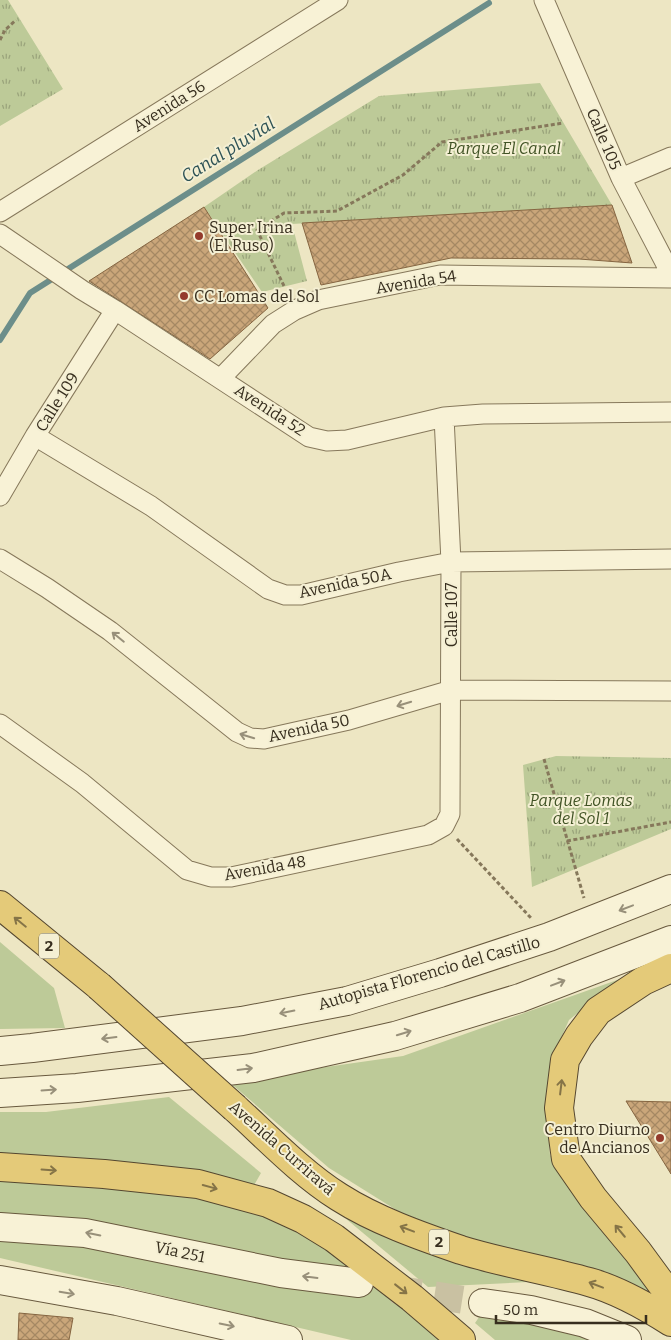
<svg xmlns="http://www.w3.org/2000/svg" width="671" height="1340" font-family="Bitter,serif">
	<defs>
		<pattern id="park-tufts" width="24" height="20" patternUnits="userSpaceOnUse" patternTransform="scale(1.25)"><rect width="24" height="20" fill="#bdca98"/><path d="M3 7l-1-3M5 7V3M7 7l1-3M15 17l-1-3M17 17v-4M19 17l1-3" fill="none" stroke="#9aa47b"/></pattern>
		<pattern id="building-cross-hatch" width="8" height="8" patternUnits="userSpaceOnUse" patternTransform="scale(1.25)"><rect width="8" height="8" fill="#caa67a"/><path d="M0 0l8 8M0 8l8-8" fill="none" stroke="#a58863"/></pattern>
	</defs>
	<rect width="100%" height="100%" fill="#ede6c3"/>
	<path fill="#bdca98" d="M0 942 54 988 65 1028 0 1029Z
		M620 979 569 1020 551 1061 546 1109 550 1155 671 1303 409 1218 329 1168 228 1081 403 1056Z
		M169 1097 261 1173 253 1187 0 1160V1112H46Z
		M0 1178 178 1191 251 1207 310 1235 445 1340H351L0 1258Z
		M345 1218C404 1245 465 1266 528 1282L428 1287Z
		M484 1310 612 1340H495L475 1323Z"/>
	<path fill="url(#park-tufts)" d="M0 0H8L63 89 0 126Z
		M540 83 612 205 292 224 307 281 262 292 204 207 258 170 379 96Z
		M556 756 671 758V829L532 887 523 765Z"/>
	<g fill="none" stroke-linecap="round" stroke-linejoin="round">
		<path stroke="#6c8e8a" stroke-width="6" d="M0 340 30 293 489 3"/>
	</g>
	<path fill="url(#building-cross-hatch)" stroke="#856541" d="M612 205 632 263 579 259 451 258 321 285 302 223Z
		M204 207 268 308 210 359 89 281Z
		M626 1101 671 1102V1174Z
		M19 1313 73 1318 69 1340H18Z"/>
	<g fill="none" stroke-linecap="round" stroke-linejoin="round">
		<path stroke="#c9c1a2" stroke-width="28" stroke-dasharray="28 14" stroke-linecap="butt" d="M393 1289 483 1303"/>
		<g stroke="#86785b" stroke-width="21">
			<path id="minor" d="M544 0 621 178 671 274
				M621 178 671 157
				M0 212 338 0
				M0 234 82 290 115 310 309 437 327 441 347 440 444 417 483 414 671 412
				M221 378 273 324 295 310 318 300 440 275 671 278
				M35 436 151 506 268 589 285 595H301L399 572 451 562 671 559
				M0 496 35 436 115 310
				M0 559 47 588 110 631 237 732 250 738 264 739 349 720 451 690 671 691
				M0 724 82 783 187 870 211 877H231L428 835 444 826 450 814 451 562 444 417"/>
		</g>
		<g stroke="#68593e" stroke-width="30">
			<path id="secondary" d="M0 1051 32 1048 242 1021 347 1001 440 973 549 937 671 889
				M0 1093 77 1088 253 1068 395 1036 520 998 671 940
				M0 1227 85 1233 281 1273 359 1283
				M0 1280 117 1301 288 1340
				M483 1303 531 1310 585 1323 627 1340"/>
		</g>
		<g stroke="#54462f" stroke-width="30">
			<path id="trunk" d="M0 905 99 986
				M671 968 643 981 598 1011 579 1036 565 1060 559 1108 566 1159 593 1198 638 1252 671 1297
				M235 1108C268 1138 301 1173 339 1197 375 1220 420 1236 461 1250 503 1263 547 1270 589 1282 618 1290 646 1306 671 1322
				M0 1167 104 1174 198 1184 268 1203 303 1219 334 1238 412 1298 461 1340"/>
		</g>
		<path stroke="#86785b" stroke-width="3" stroke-dasharray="4 2.5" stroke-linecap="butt" d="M0 40 5 30 16 20
			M284 286 257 230 284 213 337 211 403 175 442 142 563 123
			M544 759 584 898
			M457 839 531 918
			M567 841 671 822"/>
		<use href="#minor" stroke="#f8f2d6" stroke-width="19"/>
		<use href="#secondary" stroke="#f8f2d6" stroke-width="28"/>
		<use href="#trunk" stroke="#e4ca79" stroke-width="28"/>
		<g stroke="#54462f" stroke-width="30" stroke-linecap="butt">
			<path id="trunk-bridge" d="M99 986 235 1108"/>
		</g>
		<use href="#trunk-bridge" stroke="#e4ca79" stroke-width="28"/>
	</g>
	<defs><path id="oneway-shaft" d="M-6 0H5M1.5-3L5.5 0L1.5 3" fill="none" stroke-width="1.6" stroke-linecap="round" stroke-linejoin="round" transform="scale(1.25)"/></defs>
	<g stroke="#98907a">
		<use href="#oneway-shaft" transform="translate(118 637) rotate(-141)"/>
		<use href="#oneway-shaft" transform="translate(404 704) rotate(163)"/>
		<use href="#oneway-shaft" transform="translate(247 736) rotate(-163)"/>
		<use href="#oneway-shaft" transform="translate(626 908) rotate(159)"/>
		<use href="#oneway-shaft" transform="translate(558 983) rotate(-21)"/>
		<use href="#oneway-shaft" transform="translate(287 1012) rotate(169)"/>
		<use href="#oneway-shaft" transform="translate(404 1033) rotate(-17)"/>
		<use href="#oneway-shaft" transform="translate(109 1038) rotate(173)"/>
		<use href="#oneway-shaft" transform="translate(245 1069) rotate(-7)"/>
		<use href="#oneway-shaft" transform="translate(49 1090) rotate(-4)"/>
		<use href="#oneway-shaft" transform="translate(93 1234) rotate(-169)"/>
		<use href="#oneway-shaft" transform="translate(310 1277) rotate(-173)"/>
		<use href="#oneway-shaft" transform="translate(67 1293) rotate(10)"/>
		<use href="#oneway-shaft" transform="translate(227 1325) rotate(12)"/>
	</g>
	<g stroke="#857447">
		<use href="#oneway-shaft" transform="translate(20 922) rotate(-141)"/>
		<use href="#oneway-shaft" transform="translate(561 1087) rotate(-83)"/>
		<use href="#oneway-shaft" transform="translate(49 1170) rotate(4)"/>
		<use href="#oneway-shaft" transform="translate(210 1187) rotate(15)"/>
		<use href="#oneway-shaft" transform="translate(407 1229) rotate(-159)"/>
		<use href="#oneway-shaft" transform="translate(620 1231) rotate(-130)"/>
		<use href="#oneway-shaft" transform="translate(596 1285) rotate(-159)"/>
		<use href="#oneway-shaft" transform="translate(401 1289) rotate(38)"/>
	</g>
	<g fill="#943a2c" stroke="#f4efd3" stroke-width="2">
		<circle cx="199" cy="236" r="5"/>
		<circle cx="184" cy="296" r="5"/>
		<circle cx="660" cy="1138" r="5"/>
	</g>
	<g text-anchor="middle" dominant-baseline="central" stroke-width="4" stroke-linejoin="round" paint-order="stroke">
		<g fill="#f4efd3" stroke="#706854" stroke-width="1">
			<rect x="39" y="933.5" width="20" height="25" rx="4"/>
			<rect x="429" y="1229.5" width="20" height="25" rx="4"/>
		</g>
		<g font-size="15" font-weight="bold" fill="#372e1e">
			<text x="49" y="946">2</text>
			<text x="439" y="1242">2</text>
		</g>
		<g font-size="16" fill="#372e1e" stroke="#f4efd3">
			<text transform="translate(169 106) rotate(-32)">Avenida 56</text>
			<text transform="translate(604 139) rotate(67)">Calle 105</text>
			<text transform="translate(416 282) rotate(-9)">Avenida 54</text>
			<text transform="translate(57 402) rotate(-58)">Calle 109</text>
			<text transform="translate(270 410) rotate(33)">Avenida 52</text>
			<text transform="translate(345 583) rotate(-12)">Avenida 50A</text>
			<text transform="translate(451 615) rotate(-90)">Calle 107</text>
			<text transform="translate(309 728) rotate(-12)">Avenida 50</text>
			<text transform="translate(265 868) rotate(-10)">Avenida 48</text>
			<text transform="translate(429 973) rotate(-16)">Autopista Florencio del Castillo</text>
			<text transform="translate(282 1148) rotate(41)">Avenida Curriravá</text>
			<text transform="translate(180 1252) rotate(12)">Vía 251</text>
		</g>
		<g font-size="16" font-style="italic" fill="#415325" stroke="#f4efd3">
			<text x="504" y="148">Parque El Canal</text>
			<text x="581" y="800">Parque Lomas<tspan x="581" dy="18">del Sol 1</tspan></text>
		</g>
		<g font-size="16" fill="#372e1e" stroke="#f4efd3" text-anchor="start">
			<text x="209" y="227">Super Irina<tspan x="209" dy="18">(El Ruso)</tspan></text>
			<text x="194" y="296">CC Lomas del Sol</text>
			<text x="650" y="1129" text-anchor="end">Centro Diurno<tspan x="650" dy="18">de Ancianos</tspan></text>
		</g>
		<g font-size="18" font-style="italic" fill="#2e5356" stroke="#f4efd3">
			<text transform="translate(228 150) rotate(-32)">Canal pluvial</text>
		</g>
	</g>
	<path d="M496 1315v8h150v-8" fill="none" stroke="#372e1e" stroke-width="2.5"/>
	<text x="503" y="1315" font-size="15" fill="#372e1e" stroke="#f4efd3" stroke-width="4" paint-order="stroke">50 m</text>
</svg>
